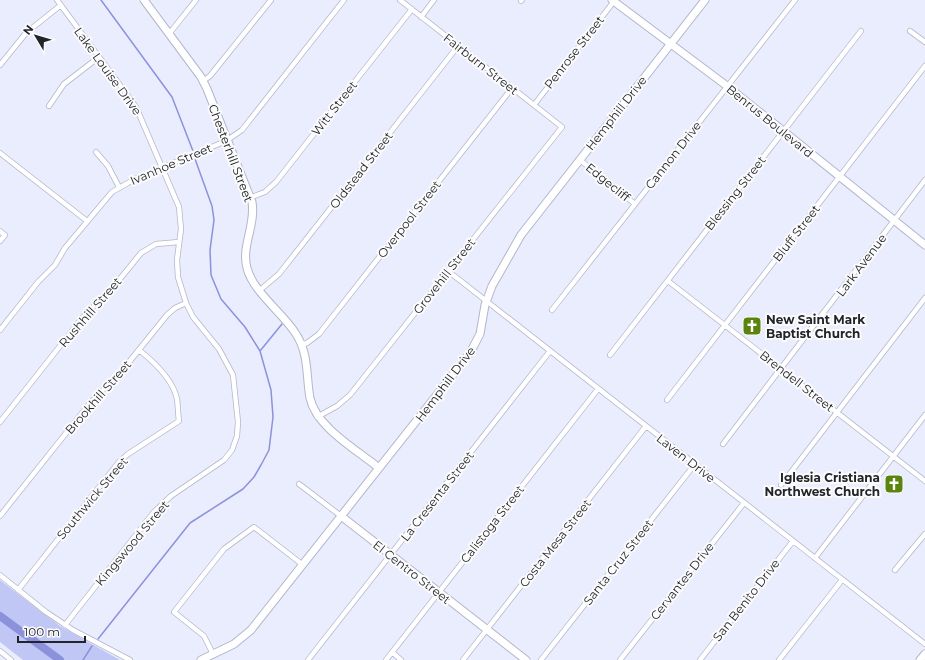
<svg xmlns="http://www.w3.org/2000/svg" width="925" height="660" font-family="Montserrat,sans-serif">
	<rect width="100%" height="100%" fill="#eaedfe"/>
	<path fill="#c1c7f5" d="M0 580 60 626 120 660H23L0 642Z"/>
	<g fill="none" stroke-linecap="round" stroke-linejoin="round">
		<path stroke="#8b92db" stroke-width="1.5" d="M101 0 172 97 193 151
			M195 159 212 206 214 220 210 250 211 275 221 299 245 327 260 351
			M98 639 190 523 243 489 254 477 261 465 269 450 273 417 271 390 260 351 282 324
			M83 660 92 646"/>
		<path stroke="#8b92db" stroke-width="8" d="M0 616 60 660"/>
		<g stroke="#b3b6ca" stroke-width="6">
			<path id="street" d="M57 0 136 107 179 207 181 229 177 260 178 277 186 303 193 317 219 349 233 375 238 422 237 436 232 450 224 460 171 496 154 512 65 625
				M521 1 522 0
				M421 17 434 0
				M910 31 925 42
				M169 34 196 0
				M0 65 26 33 61 5
				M203 81 210 76 271 0
				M534 105 615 0
				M49 106 64 84 99 57
				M96 152 108 166 119 187
				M0 153 87 221
				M580 160 635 204
				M249 198 265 192 276 182 412 9
				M0 231 5 235 0 241
				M448 271 925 644
				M668 281 925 481
				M260 290 279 274 458 46
				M552 310 795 0
				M0 330 38 282 55 265 65 248 112 192 135 179 226 141 242 130 344 0
				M301 345 307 343 319 334 512 88
				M610 355 861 31
				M667 400 925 66
				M317 417 337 406 350 395 562 127 400 0
				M0 422 83 317 115 285 141 253 156 244 179 242
				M723 444 925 180
				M299 484 341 516
				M781 485 925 298
				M0 516 90 403 121 372 167 315 175 308 186 303
				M815 558 925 415
				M895 570 925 534
				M0 575 46 612 73 630 130 660
				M18 590 119 462 128 454 179 421C178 414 178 406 177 399 173 380 153 361 139 350
				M0 651 11 660
				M392 652 401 660
				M213 654 204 636 174 612 224 549 254 527 303 565
				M308 660 550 351
				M386 660 598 389
				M463 660 646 426
				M541 660 695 464
				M620 660 744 503
				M700 660 793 541
				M779 660 842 580"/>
		</g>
		<g stroke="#b3b6ca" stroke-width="9">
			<path id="secondary" d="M144 0 201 77 207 89 252 202C256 225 241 246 247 268 253 292 283 313 296 334 309 354 306 376 310 398 316 427 357 450 379 468
				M612 0 727 86 925 245
				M341 516 526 660
				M201 660 234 644 251 630 470 353 480 334 485 305 492 286 521 235 705 0
				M920 660 925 654"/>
		</g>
		<use href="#street" stroke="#fff" stroke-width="4.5"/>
		<use href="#secondary" stroke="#fff" stroke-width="7"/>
	</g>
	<defs>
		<g id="church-square" transform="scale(1)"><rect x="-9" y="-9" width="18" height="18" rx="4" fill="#5a840d" stroke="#fbfbfb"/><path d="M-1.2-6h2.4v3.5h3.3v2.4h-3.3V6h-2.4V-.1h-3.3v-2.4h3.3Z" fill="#fff"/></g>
	</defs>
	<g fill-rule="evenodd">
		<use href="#church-square" x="752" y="326"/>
		<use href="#church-square" x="894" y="484"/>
	</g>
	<g text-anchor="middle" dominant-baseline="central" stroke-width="4" stroke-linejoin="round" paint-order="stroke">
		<g font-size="12" fill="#22242b" stroke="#fbfbfb">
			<text transform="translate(574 52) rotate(-52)">Penrose Street</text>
			<text transform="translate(481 64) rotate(38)">Fairburn Street</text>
			<text transform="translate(108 71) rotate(54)">Lake Louise Drive</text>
			<text transform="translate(334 108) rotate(-52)">Witt Street</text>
			<text transform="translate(616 113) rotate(-52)">Hemphill Drive</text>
			<text transform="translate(770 121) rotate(39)">Benrus Boulevard</text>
			<text transform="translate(231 153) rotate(69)">Chesterhill Street</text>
			<text transform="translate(673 155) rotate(-52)">Cannon Drive</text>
			<text transform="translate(171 164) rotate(-23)">Ivanhoe Street</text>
			<text transform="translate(361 170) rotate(-52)">Oldstead Street</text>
			<text transform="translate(608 182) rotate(39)">Edgecliff</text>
			<text transform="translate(735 193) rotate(-52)">Blessing Street</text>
			<text transform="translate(409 219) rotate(-52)">Overpool Street</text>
			<text transform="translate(796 233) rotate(-52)">Bluff Street</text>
			<text transform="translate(861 265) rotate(-53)">Lark Avenue</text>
			<text transform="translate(444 276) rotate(-52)">Grovehill Street</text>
			<text transform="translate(90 312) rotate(-49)">Rushhill Street</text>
			<text transform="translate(797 381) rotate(38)">Brendell Street</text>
			<text transform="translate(445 384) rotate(-53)">Hemphill Drive</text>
			<text transform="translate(98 397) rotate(-49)">Brookhill Street</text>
			<text transform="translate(686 458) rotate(38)">Laven Drive</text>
			<text transform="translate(437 496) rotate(-52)">La Cresenta Street</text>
			<text transform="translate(92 498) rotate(-50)">Southwick Street</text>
			<text transform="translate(492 524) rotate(-52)">Calistoga Street</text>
			<text transform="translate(132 543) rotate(-50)">Kingswood Street</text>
			<text transform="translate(555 543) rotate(-52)">Costa Mesa Street</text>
			<text transform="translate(618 562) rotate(-52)">Santa Cruz Street</text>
			<text transform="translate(412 572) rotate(38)">El Centro Street</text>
			<text transform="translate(682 581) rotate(-52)">Cervantes Drive</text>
			<text transform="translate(746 600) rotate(-52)">San Benito Drive</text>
		</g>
		<g font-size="12" font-weight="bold" fill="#22242b" stroke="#fbfbfb" text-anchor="start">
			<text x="766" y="319">New Saint Mark<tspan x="766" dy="14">Baptist Church</tspan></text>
			<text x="880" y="477" text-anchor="end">Iglesia Cristiana<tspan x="880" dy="14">Northwest Church</tspan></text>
		</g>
	</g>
	<g transform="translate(36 36) rotate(308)" stroke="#fbfbfb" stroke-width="3" paint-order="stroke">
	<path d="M0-3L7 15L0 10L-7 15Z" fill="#22242b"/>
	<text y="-6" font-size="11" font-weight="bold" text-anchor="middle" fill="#22242b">N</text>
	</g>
	<path d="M18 636v6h67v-6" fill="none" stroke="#22242b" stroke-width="2"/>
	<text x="24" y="636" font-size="12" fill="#22242b" stroke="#fbfbfb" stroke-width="3" paint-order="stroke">100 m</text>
</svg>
